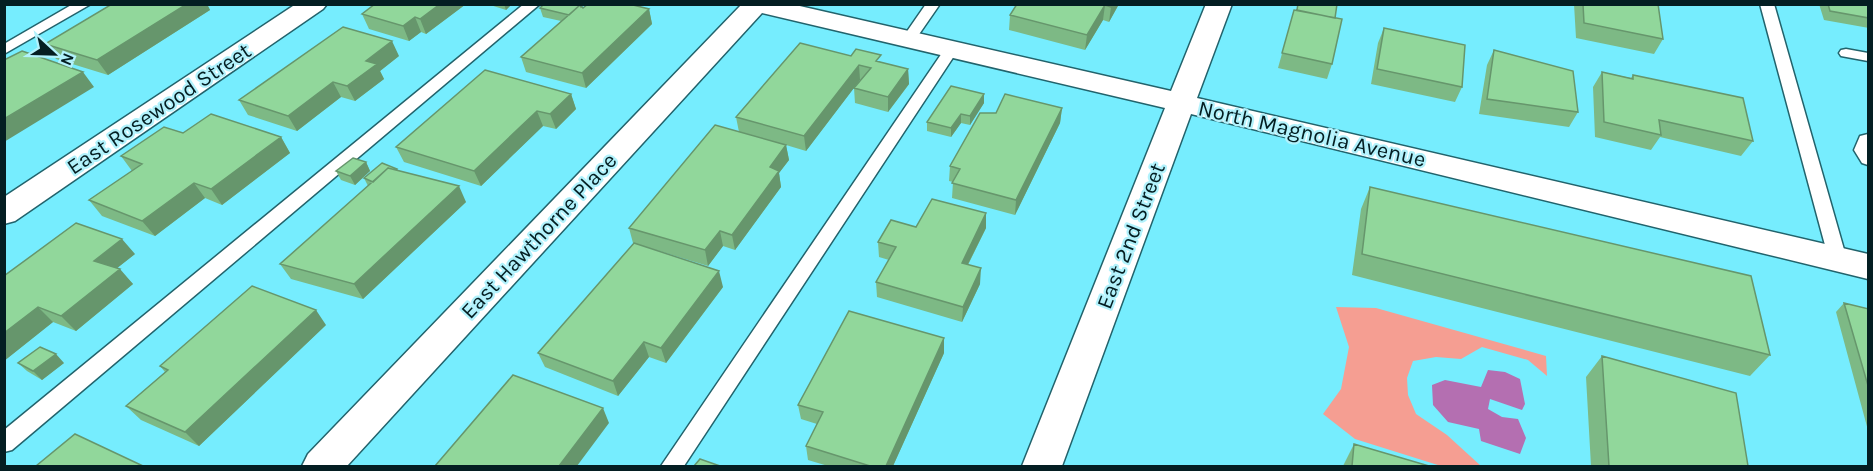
<svg xmlns="http://www.w3.org/2000/svg" width="1873" height="471" font-family="Karla,sans-serif">
	<rect width="100%" height="100%" fill="#76edfe"/>
	<path fill="#f59e92" d="M1336 307 1376 308 1546 356 1547 376 1528 360 1482 347 1461 359 1436 357 1413 361 1407 378 1408 395 1416 414 1447 435 1481 466H1441L1355 439 1323 414 1341 389 1349 347Z"/>
	<path fill="#b46fb1" d="M1488 370 1505 372 1520 379 1525 404 1522 410 1490 399 1488 409 1502 417 1518 419 1526 438 1520 454 1481 441 1479 429 1448 422 1433 405 1432 385 1445 380 1481 387Z"/>
	<g fill="none" stroke-linecap="round" stroke-linejoin="round">
		<g stroke="#22636c" stroke-width="3">
			<path id="service" d="M73 4H91L4 54V44Z
				M524 4H540L12 450 4 452V430Z
				M926 4H940L913 43H903L901 40Z
				M1760 4H1774L1847 260 1845 265 1838 267 1831 265 1829 260Z
				M951 46 958 50 684 466H661L944 50Z
				M1846 49 1868 53V61L1841 56 1839 53 1841 50Z
				M1868 134V165L1862 163 1854 150 1860 136Z"/>
		</g>
		<g stroke="#22636c" stroke-width="3">
			<path id="minor" d="M296 4H327L323 9 15 221 4 224V197Z
				M742 4H791L1171 91 1206 4H1232L1197 98 1868 254V279L1191 114 1062 466H1022L1165 108 762 13 347 466H302L308 454Z"/>
		</g>
		<use href="#service" fill="#fff" fill-rule="evenodd"/>
		<use href="#minor" fill="#fff" fill-rule="evenodd"/>
	</g>
	<path fill="#7db985" d="M112 4H207L210 10 108 75 56 59 45 44Z
		M375 4H466L426 34 421 32 409 41 369 29 362 14Z
		M487 4H512L506 10Z
		M1017 4H1119L1109 22 1103 20 1085 50 1009 30 1010 15Z
		M1298 4H1337L1335 18 1332 64 1327 79 1278 68 1294 10H1297Z
		M1574 4H1658L1663 39 1654 54 1576 38Z
		M1819 4H1869V28L1824 20Z
		M540 8 649 9 652 24 586 88 526 72 521 57 561 21 543 17Z
		M1384 28 1462 87 1455 102 1371 84 1378 43Z
		M1494 50 1578 112 1569 127 1479 114 1487 65Z
		M399 56 380 71 384 79 355 101 341 97 297 131 248 115 239 100Z
		M851 56 908 69 909 84 888 112 855 103 854 88 861 80H860L806 151 786 145 789 160 779 173 781 187 735 250 723 246 708 266 633 243 629 228 739 132 736 117Z
		M1602 72 1631 78 1633 75 1753 141 1741 156 1660 137 1651 150 1595 137 1593 87Z
		M571 94 576 109 556 129 543 126 481 186 404 162 396 147Z
		M984 94V103L970 125 961 123 951 137 927 131V122Z
		M1062 108 1060 123 1015 215 952 198 953 182 949 181 950 166 996 113Z
		M183 133 281 137 290 153 222 205 205 198 155 236 102 216 89 200 132 171 121 156Z
		M366 162 370 171 355 185 341 180 336 171Z
		M397 169 398 171 466 202 363 299 291 279 280 264 368 186 364 178Z
		M1370 187 1770 355 1750 376 1352 275 1361 209Z
		M916 227 986 228 968 265 980 284 962 322 877 297 876 282 889 260 879 257 878 242Z
		M135 254 117 268 133 284 76 331 53 322 4 361V276Z
		M723 287 666 363 649 357 618 396 545 367 538 353Z
		M1844 303 1869 309V434L1836 312Z
		M326 325 199 446 141 420 126 406 165 372 160 366Z
		M944 353 893 466H828L808 460 806 446 817 424 801 419 798 405Z
		M1602 356 1748 466H1591L1586 377Z
		M18 363H64L42 380 27 371Z
		M1354 444 1429 466H1343Z"/>
	<path fill="#66966c" d="M187 4H207L210 10 108 75 97 60Z
		M440 4H466L426 34 420 19Z
		M504 4H512L506 10Z
		M1113 4H1119L1109 22 1111 7Z
		M1105 5 1103 20 1085 50 1087 35Z
		M649 9 652 24 586 88 582 73Z
		M415 17 421 32 409 41 403 26Z
		M392 41 399 56 380 71 384 79 355 101 347 86 366 61Z
		M859 65 860 80 806 151 804 136Z
		M908 69 909 84 888 112V97Z
		M83 72 94 87 4 142V119Z
		M333 82 341 97 297 131 288 116Z
		M571 94 576 109 556 129 550 114Z
		M984 94V103L970 125V116Z
		M1062 108 1060 123 1015 215 1016 200Z
		M537 111 543 126 481 186 474 171Z
		M961 114V123L951 137V128Z
		M281 137 290 153 222 205 211 189Z
		M786 145 789 160 779 173 781 187 735 250 732 235 770 167Z
		M366 162 370 171 355 185 350 176Z
		M194 183 205 198 155 236 142 221Z
		M459 186 466 202 363 299 354 284Z
		M986 213V228L961 278 962 263Z
		M720 231 723 246 708 266 705 250Z
		M122 239 135 254 107 276 94 261Z
		M981 268 980 284 962 322 963 307Z
		M120 269 133 284 76 331 61 316Z
		M719 271 723 287 666 363 661 348Z
		M38 307 53 322 4 361V333Z
		M316 310 326 325 199 446 185 432Z
		M944 338V353L893 466H886Z
		M644 342 649 357 618 396 613 381Z
		M56 354 64 363 42 380 33 371Z
		M603 408 609 423 577 466H559Z"/>
	<path fill="#91d79b" stroke="#66966c" stroke-width="1.5" d="M112 4H187L97 60 45 44Z
		M375 4H440L420 19 415 17 403 26 362 14Z
		M544 4H584L581 7 580 5 569 15 540 8Z
		M588 4H629L649 9 582 73 521 57 580 5 583 8Z
		M1017 4H1113L1111 7 1105 5 1087 35 1010 15Z
		M1298 4H1337L1335 18 1297 10Z
		M1583 4H1658L1663 39 1584 23Z
		M1828 4H1869V18L1830 11Z
		M1294 10 1342 19 1332 64 1282 53Z
		M343 27 392 41 366 61 377 64 347 86 333 82 288 116 239 100Z
		M1384 28 1465 45 1462 87 1377 69Z
		M800 43 851 56 856 49 881 55 876 61 908 69 888 97 854 88 871 68 859 65 804 136 736 117Z
		M1494 50 1573 71 1578 112 1487 99Z
		M22 51 83 72 4 119V60Z
		M485 70 571 94 550 114 537 111 474 171 396 147Z
		M1602 72 1633 79V75L1743 98 1753 141 1659 120 1661 135 1604 122Z
		M951 86 984 94 970 116 961 114 951 128 927 122Z
		M1005 94 1062 108 1016 200 952 183 960 169 950 166 980 113H996Z
		M211 114 281 137 211 189 194 183 142 221 89 200 142 164 121 156 164 127 183 133Z
		M715 125 786 145 770 167 779 171 732 235 720 231 705 250 629 228Z
		M353 158 366 162 350 176 336 171Z
		M382 163 397 169 396 170 388 168 373 182 364 178Z
		M388 168 459 186 354 284 280 264Z
		M1370 187 1751 276 1770 355 1362 254Z
		M932 199 986 213 962 263 981 268 963 307 876 282 896 247 878 242 891 220 916 227Z
		M76 223 122 239 94 261 120 269 61 316 38 307 4 333V276Z
		M634 243 719 271 661 348 644 342 613 381 538 353Z
		M252 286 316 310 185 432 126 406 168 370 160 366Z
		M1844 303 1869 309V389Z
		M849 311 944 338 886 466H870L806 446 823 412 798 405Z
		M40 347 56 354 33 371 18 363Z
		M1602 356 1736 393 1748 466H1609Z
		M513 375 603 408 559 466H435Z
		M75 434 143 466H36Z
		M1354 444 1429 466H1352Z
		M700 459 720 466H694Z"/>
	<g text-anchor="middle" dominant-baseline="central" stroke-width="4.5" stroke-linejoin="round" paint-order="stroke">
		<g font-size="22" fill="#041e22" stroke="#b2f2fc">
			<text transform="translate(159 109) rotate(-34)">East Rosewood Street</text>
			<text transform="translate(1312 134) rotate(13)">North Magnolia Avenue</text>
			<text transform="translate(539 236) rotate(-47)">East Hawthorne Place</text>
			<text transform="translate(1131 236) rotate(-69)">East 2nd Street</text>
		</g>
	</g>
	<rect width="1873" height="471" fill="none" stroke="#041e22" stroke-width="12"/>
	<g transform="translate(54 54) rotate(112)" stroke="#b2f2fc" stroke-width="4.5" paint-order="stroke">
	<path d="M0-4.5L10 22L0 15L-10 22Z" fill="#041e22"/>
	<text y="-9" font-size="16" font-weight="bold" text-anchor="middle" fill="#041e22">N</text>
	</g>
</svg>
